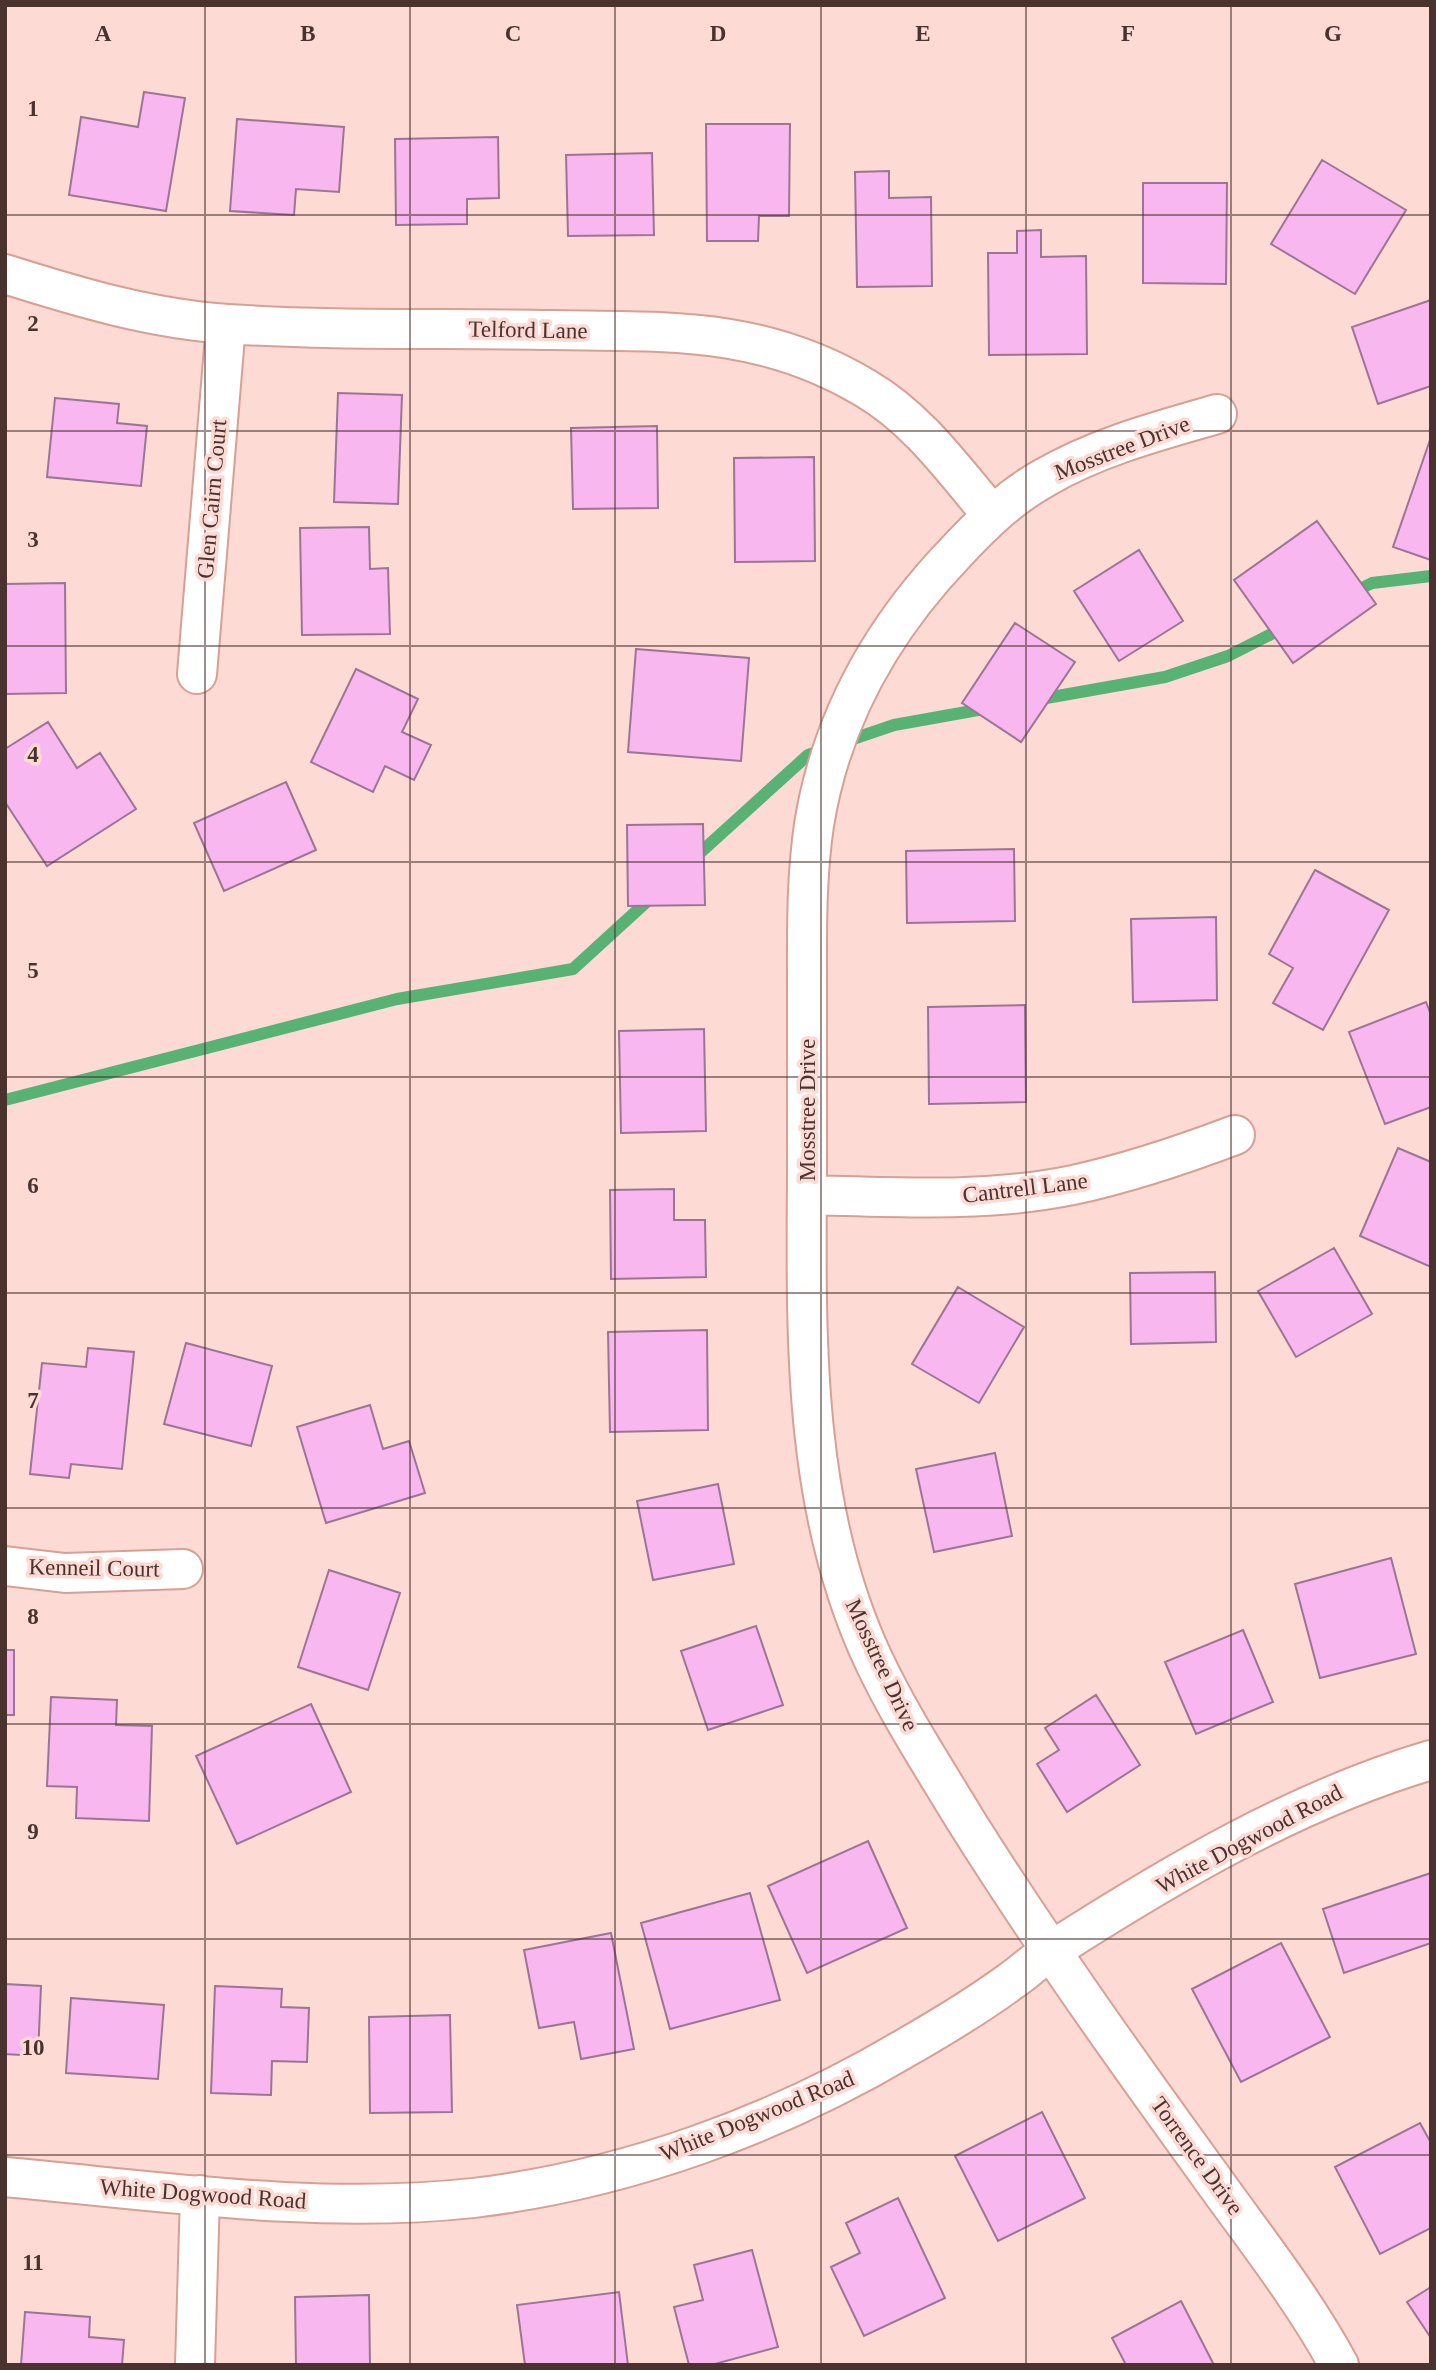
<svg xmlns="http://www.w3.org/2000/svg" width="1436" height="2370" font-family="Georgia,serif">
	<rect width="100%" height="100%" fill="#fddad3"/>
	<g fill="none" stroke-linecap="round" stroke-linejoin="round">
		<path stroke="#57b273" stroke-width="12" d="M1350 594 1372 583 1431 576
			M1035 700 1165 677 1228 656 1287 626
			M844 742 894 725 989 708
			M691 861 808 755 826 748
			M5 1100 397 999 573 969 654 895"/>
	</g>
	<path fill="#f8b7ee" stroke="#9c7596" stroke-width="2" d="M144 92 185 98 166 211 69 195 81 117 138 127Z
		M237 119 344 127 339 192 296 189 294 215 230 211Z
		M706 124H790L789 216H759L758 241H707Z
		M498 137 499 198 467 199V224L396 225 395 139Z
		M652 153 654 235 568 236 566 155Z
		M1322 160 1406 210 1355 294 1271 244Z
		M889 171V198L931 197 932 286 857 287 855 172Z
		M1143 183H1227L1226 284 1143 283Z
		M1041 230V257L1086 256 1087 354 989 355 988 253H1017V231Z
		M1431 300V386L1378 404 1352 327Z
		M338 393 402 395 398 504 334 502Z
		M55 398 119 404 117 423 147 426 141 486 47 477Z
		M657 426 658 508 573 509 571 428Z
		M1431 437V560L1393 547Z
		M814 457 815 561 735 562 734 458Z
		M1317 521 1376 604 1293 663 1234 580Z
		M369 527 370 569 388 568 390 634 302 635 300 528Z
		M1139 550 1183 621 1119 661 1074 591Z
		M65 583 66 693 5 694V584Z
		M1015 623 1075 662 1021 742 962 703Z
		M636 649 749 658 741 761 628 752Z
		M356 669 418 699 402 732 431 745 414 780 385 766 373 792 311 762Z
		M48 722 77 768 100 753 136 809 47 866 5 802V749Z
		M286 782 316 850 224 891 194 823Z
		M703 824 705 905 628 906 627 825Z
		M1014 849 1015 921 907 923 906 851Z
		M1315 870 1389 910 1323 1030 1273 1003 1293 968 1269 954Z
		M1216 917 1217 1000 1133 1002 1131 919Z
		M1426 1002 1431 1015V1107L1385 1124 1349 1032Z
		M1025 1005 1026 1102 929 1104 928 1007Z
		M704 1029 706 1131 621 1133 619 1031Z
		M1398 1148 1431 1162V1267L1360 1236Z
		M674 1189V1220H705L706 1277 611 1279 610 1190Z
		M1334 1248 1372 1314 1296 1357 1258 1291Z
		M1215 1272 1216 1342 1131 1344 1130 1273Z
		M958 1287 1024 1327 979 1403 912 1364Z
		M707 1330 708 1430 610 1432 608 1332Z
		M186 1343 272 1366 251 1446 164 1424Z
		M88 1348 134 1352 122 1469 71 1464 69 1478 30 1474 42 1363 86 1367Z
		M370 1405 383 1449 409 1441 425 1493 326 1523 297 1427Z
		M995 1453 1012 1536 934 1552 916 1469Z
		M718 1484 734 1564 653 1580 637 1501Z
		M1391 1558 1416 1654 1320 1678 1295 1584Z
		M329 1570 400 1593 368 1690 298 1667Z
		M756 1626 783 1705 708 1730 681 1651Z
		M1243 1630 1273 1702 1196 1734 1165 1662Z
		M5 1650H14V1715H5Z
		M1096 1695 1140 1765 1067 1812 1037 1764 1059 1750 1045 1728Z
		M51 1697 117 1700 116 1725 152 1726 149 1821 76 1818 77 1787 47 1786Z
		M311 1704 351 1792 237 1844 196 1756Z
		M868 1841 907 1928 807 1973 768 1886Z
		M1431 1873V1943L1344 1973 1323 1909Z
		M750 1893 780 2000 670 2029 641 1923Z
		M611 1933 634 2049 581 2059 574 2022 539 2028 524 1950Z
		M1281 1943 1330 2037 1241 2082 1192 1989Z
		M5 1984 41 1986 38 2056 5 2054Z
		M215 1986 282 1989 281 2007 309 2008 307 2062 272 2061 271 2095 211 2093Z
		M71 1998 164 2005 158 2079 66 2073Z
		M450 2015 452 2112 370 2113 369 2017Z
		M1042 2112 1085 2198 998 2241 955 2156Z
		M1420 2123 1431 2143V2228L1380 2254 1335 2167Z
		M898 2198 945 2298 864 2336 831 2267 860 2253 846 2223Z
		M752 2250 778 2347 711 2365H689L674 2307 703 2300 694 2265Z
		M1431 2287V2338L1407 2302Z
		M619 2292 628 2365H525L517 2305Z
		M369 2295 370 2365H296L295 2297Z
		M1181 2301 1214 2365H1126L1112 2338Z
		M25 2312 90 2317 89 2337 124 2340 122 2365H21Z"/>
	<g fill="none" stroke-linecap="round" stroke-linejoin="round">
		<g stroke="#d7a095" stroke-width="42">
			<path id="minor" d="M5 274C78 297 151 319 228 324 335 331 444 328 552 330 667 332 761 326 865 388 918 419 953 469 992 515
				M1217 414C1158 431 1097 447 1044 478 1010 497 982 524 956 552 882 629 831 719 814 825 806 879 807 933 807 987 807 1048 807 1110 807 1172 806 1336 802 1509 874 1661 900 1716 934 1768 966 1821 1042 1942 1125 2058 1209 2174 1254 2237 1302 2297 1339 2365
				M197 674 226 324
				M807 1195C895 1197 986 1203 1073 1185 1129 1173 1182 1155 1235 1135
				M5 1566 65 1573 183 1569
				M5 2177C160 2191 318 2215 473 2198 625 2180 776 2125 907 2047 942 2027 978 2005 1011 1981 1026 1971 1038 1958 1054 1949 1173 1873 1296 1800 1431 1760
				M195 2365 200 2195"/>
		</g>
		<use href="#minor" stroke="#fff" stroke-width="38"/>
	</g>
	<path fill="none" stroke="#4a332f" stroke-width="2" stroke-opacity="0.55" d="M205 5V2365M410 5V2365M615 5V2365M821 5V2365M1026 5V2365M1231 5V2365M5 215H1431M5 431H1431M5 646H1431M5 862H1431M5 1077H1431M5 1293H1431M5 1508H1431M5 1724H1431M5 1939H1431M5 2155H1431"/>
	<g text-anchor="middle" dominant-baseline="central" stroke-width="7" stroke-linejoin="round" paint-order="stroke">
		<g font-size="23" fill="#4a332f" stroke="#fddad3">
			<text transform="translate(528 330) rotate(1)">Telford Lane</text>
			<text transform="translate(1122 448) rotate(-21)">Mosstree Drive</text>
			<text transform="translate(212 499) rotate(-85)">Glen Cairn Court</text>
			<text transform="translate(807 1110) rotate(-90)">Mosstree Drive</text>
			<text transform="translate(1025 1188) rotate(-7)">Cantrell Lane</text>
			<text transform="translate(94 1568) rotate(1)">Kenneil Court</text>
			<text transform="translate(882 1665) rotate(65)">Mosstree Drive</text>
			<text transform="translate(1249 1839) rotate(-28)">White Dogwood Road</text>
			<text transform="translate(757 2116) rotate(-22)">White Dogwood Road</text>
			<text transform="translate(1197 2156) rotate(54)">Torrence Drive</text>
			<text transform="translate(203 2194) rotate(4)">White Dogwood Road</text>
		</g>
	</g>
	<g font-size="23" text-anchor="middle" font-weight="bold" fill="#4a332f" stroke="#fddad3" stroke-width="7" stroke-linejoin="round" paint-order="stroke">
		<text x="103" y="41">A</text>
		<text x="308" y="41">B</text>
		<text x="513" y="41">C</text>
		<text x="718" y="41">D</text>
		<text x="923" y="41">E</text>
		<text x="1128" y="41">F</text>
		<text x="1333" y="41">G</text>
		<text x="33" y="116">1</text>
		<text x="33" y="331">2</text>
		<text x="33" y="547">3</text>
		<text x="33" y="762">4</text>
		<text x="33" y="978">5</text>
		<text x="33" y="1193">6</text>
		<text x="33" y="1408">7</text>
		<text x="33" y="1624">8</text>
		<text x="33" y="1839">9</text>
		<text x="33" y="2055">10</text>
		<text x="33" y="2270">11</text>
	</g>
	<rect width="1436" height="2370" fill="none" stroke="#4a332f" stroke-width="14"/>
</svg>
